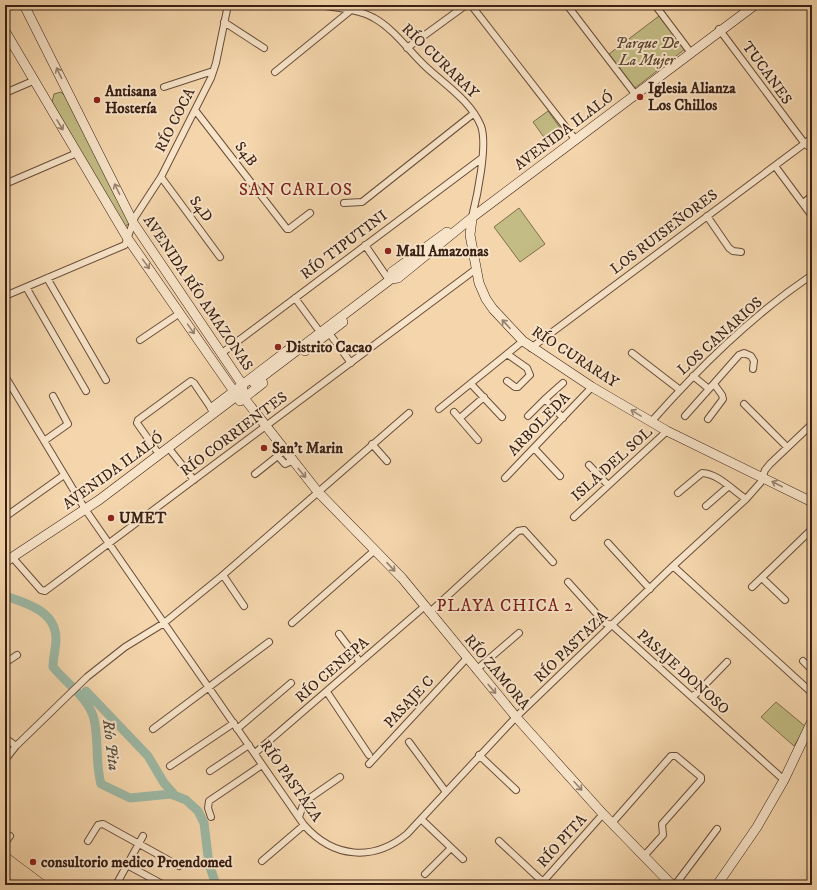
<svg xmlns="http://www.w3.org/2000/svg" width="817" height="890" font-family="'IM FELL DW Pica',serif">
	<rect width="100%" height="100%" fill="#f5d6ac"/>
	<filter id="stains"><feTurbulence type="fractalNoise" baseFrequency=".005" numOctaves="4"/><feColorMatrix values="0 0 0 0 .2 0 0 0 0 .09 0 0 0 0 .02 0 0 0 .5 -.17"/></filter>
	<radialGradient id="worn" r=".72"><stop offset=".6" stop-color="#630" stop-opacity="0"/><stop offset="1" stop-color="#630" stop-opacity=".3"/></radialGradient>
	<path fill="#c3bc84" stroke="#7e6e4c" d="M659 16 685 49 635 88 609 54Z
		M61 92 65 96 130 223 124 227 52 102 54 94Z
		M548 111 566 136 551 147 533 122Z
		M519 208 545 244 520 262 494 227Z
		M776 702 806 727 794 746 761 717Z"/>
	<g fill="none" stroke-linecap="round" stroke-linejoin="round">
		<path stroke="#9db9a6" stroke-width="9" d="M5 596C26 603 56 611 56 639 56 648 53 658 53 667 66 683 89 698 94 719 99 740 95 762 101 784L130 798 171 794 186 800 198 811 204 823 209 864 216 885
			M86 691 148 756 164 783 173 793"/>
		<g stroke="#684e3b" stroke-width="8">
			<path id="street" d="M318 5C336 8 359 9 374 18 394 29 409 51 425 66 444 84 471 101 481 126 488 145 477 197 472 217
				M471 5 575 139
				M567 5 635 94
				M655 5 691 53
				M224 22 264 48
				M719 29 805 144 812 149
				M407 48 466 5
				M275 72 350 11
				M164 87 213 71
				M5 93 33 81
				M195 110 287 229H289L310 213
				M775 166 812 216
				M161 177 220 257
				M5 184 77 153
				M344 203 362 202 473 114
				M803 203 812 196
				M707 216 729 248 733 251 741 252
				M365 245 389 280
				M47 278 106 380
				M26 287 86 391
				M5 296 125 245 135 217 161 177 211 78 216 63 228 5
				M295 298 317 328
				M329 333 351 363
				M140 340 180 313
				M531 348 812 138
				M222 353 482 158
				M632 353 680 390
				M5 376 85 509 304 825C333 858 373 862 407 834L516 717 673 566 746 499 761 482 765 470 770 464 812 424
				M693 376 709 389 739 355 744 353 751 356 754 361 753 369
				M507 381 515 387H518L530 375 527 368 507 354
				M471 384 502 417
				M545 399 563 383
				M744 404 787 447
				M439 409 523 341
				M454 412 478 440
				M528 416 545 399 563 418
				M685 416 709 389
				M460 418 484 397
				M708 419 723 399 722 395 714 384
				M651 422C699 368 751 316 812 275
				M44 441 68 424 53 396
				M372 444 387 461
				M534 448 560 476
				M156 450 137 423 138 420 191 381 194 383 211 408
				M171 451 194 480
				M278 456 285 464 292 461
				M589 465 608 485
				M255 474 284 451
				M505 478 592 387
				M678 493 702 473C719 474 732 490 746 499
				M706 506 729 486
				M5 517 64 475
				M574 517 667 431
				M608 543 650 589
				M13 558 41 590 45 591 476 269
				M673 566 812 693
				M223 575 244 606
				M762 578 785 600
				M568 582 605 623 612 625 784 780
				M752 587 812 529
				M430 612 518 531 524 530 553 562
				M292 623 375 550
				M339 634 360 662
				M803 661 812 670
				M5 663 17 655
				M476 670 519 633
				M327 692 369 755
				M692 696 696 694 727 662
				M153 729 269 642
				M237 729 291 683
				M5 738 16 746
				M409 742 446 792
				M255 753 425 606
				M479 755 516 790
				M5 760 16 746 87 677 125 647 164 623 223 575 409 413
				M369 764 467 658
				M170 766 234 723
				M210 771 249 745
				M211 817 208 808 209 801 262 765
				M299 817 304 802 340 777
				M421 819 463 859
				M612 823 671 756H676L701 777V780L662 824 663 835 644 856
				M88 841 98 825 103 824 179 866
				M499 841 543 882
				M5 843 10 836
				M262 861 304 825
				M127 865 164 885
				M425 874 451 848
				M116 885 143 836
				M540 885 603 814
				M675 885 717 829"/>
		</g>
		<g stroke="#392015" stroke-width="10">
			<path id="secondary" d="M24 5 134 224 242 384 244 398
				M5 31 128 239 233 390 244 398 318 492 402 578 516 717 603 814 672 885
				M472 219 470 235 479 283 486 299 493 309 523 341 592 387 667 431 812 502
				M391 279 392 272 447 232
				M305 351 343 322
				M254 383 391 279 398 278 474 216 755 5
				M240 401 263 383
				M212 408 288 350
				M5 562 99 500 234 398
				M717 885 757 827 784 780 812 721"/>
		</g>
		<g stroke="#392015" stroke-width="12">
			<path id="highway" d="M5 858 41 885
				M5 868 26 885"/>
		</g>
		<use href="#street" stroke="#f8e4c9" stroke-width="6"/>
		<use href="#secondary" stroke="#f8e4c9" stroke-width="9"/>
		<use href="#highway" stroke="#f5d6ac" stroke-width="11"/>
	</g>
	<defs><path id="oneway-shaft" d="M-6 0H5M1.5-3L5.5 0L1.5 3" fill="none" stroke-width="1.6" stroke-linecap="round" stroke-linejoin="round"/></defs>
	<g stroke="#98826f">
		<use href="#oneway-shaft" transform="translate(59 73) rotate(-116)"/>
		<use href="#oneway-shaft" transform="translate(60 125) rotate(59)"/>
		<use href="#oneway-shaft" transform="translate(117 189) rotate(-116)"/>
		<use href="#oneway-shaft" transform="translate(146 264) rotate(54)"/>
		<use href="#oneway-shaft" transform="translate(506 324) rotate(-133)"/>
		<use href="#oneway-shaft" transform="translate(191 329) rotate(55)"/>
		<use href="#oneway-shaft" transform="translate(636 413) rotate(-149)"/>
		<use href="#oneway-shaft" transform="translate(302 473) rotate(50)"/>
		<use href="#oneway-shaft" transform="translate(777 484) rotate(-153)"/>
		<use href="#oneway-shaft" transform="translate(391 567) rotate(47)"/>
		<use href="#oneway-shaft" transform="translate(492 689) rotate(50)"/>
		<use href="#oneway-shaft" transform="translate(578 786) rotate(48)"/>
	</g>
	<g fill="#8f2418" stroke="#f8e4c9" stroke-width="1.5">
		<circle cx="640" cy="97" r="4"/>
		<circle cx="97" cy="100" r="4"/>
		<circle cx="388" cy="251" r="4"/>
		<circle cx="278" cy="347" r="4"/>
		<circle cx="264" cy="448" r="4"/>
		<circle cx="111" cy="518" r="4"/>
		<circle cx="33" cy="862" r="4"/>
	</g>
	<g text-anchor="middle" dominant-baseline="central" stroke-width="4" stroke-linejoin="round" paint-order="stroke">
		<g font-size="15" font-style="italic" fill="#5c4731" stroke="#f8e4c9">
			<text x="647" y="43">Parque De<tspan x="647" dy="17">La Mujer</tspan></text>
		</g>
		<g font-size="15" fill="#392015" stroke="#f8e4c9">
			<text transform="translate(440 61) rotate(44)">RÍO CURARAY</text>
			<text transform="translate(767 73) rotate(54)">TUCANES</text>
			<text transform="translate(175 120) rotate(-63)">RÍO COCA</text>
			<text transform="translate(564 131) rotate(-37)">AVENIDA ILALÓ</text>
			<text transform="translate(246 154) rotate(53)">S4B</text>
			<text transform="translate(201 209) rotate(54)">S4D</text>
			<text transform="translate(664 232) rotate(-37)">LOS RUISEÑORES</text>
			<text transform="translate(344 245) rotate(-37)">RÍO TIPUTINI</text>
			<text transform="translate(198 293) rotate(56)">AVENIDA RÍO AMAZONAS</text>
			<text transform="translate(720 336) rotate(-42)">LOS CANARIOS</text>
			<text transform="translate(575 357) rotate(33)">RÍO CURARAY</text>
			<text transform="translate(539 424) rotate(-46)">ARBOLEDA</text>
			<text transform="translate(234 434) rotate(-37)">RÍO CORRIENTES</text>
			<text transform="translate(612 464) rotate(-42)">ISLA DEL SOL</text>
			<text transform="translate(113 471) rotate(-36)">AVENIDA ILALÓ</text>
			<text transform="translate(571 647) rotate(-44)">RÍO PASTAZA</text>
			<text transform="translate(332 670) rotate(-41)">RÍO CENEPA</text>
			<text transform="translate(497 672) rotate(50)">RÍO ZAMORA</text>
			<text transform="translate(683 672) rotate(42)">PASAJE DONOSO</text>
			<text transform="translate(409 702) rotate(-47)">PASAJE C</text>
			<text transform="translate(291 781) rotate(55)">RÍO PASTAZA</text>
			<text transform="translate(562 841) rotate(-48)">RÍO PITA</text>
		</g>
		<g font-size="15" font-weight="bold" fill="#392015" stroke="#f8e4c9" text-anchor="start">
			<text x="648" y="88">Iglesia Alianza<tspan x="648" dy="17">Los Chillos</tspan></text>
			<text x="105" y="91">Antisana<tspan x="105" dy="17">Hostería</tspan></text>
			<text x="396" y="251">Mall Amazonas</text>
			<text x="286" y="347">Distrito Cacao</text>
			<text x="272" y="448">San't Marin</text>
			<text x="119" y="518">UMET</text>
			<text x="41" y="862">consultorio medico Proendomed</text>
		</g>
		<g font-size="16" font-style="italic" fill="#574e40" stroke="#f8e4c9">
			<text transform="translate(111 745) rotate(83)">Río Pita</text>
		</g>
		<g font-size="17" letter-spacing="1" fill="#7a1f14" stroke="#f8e4c9">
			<text x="296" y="190">SAN CARLOS</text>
			<text x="505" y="606">PLAYA CHICA 2</text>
		</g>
	</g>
	<rect width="817" height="890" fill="none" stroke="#f5d6ac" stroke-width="20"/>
	<rect x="6" y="6" width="805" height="878" fill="none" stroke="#392015" stroke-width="2"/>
	<rect x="10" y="10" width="797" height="870" fill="none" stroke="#392015"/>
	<rect width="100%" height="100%" filter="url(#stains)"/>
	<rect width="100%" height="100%" fill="url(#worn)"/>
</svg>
